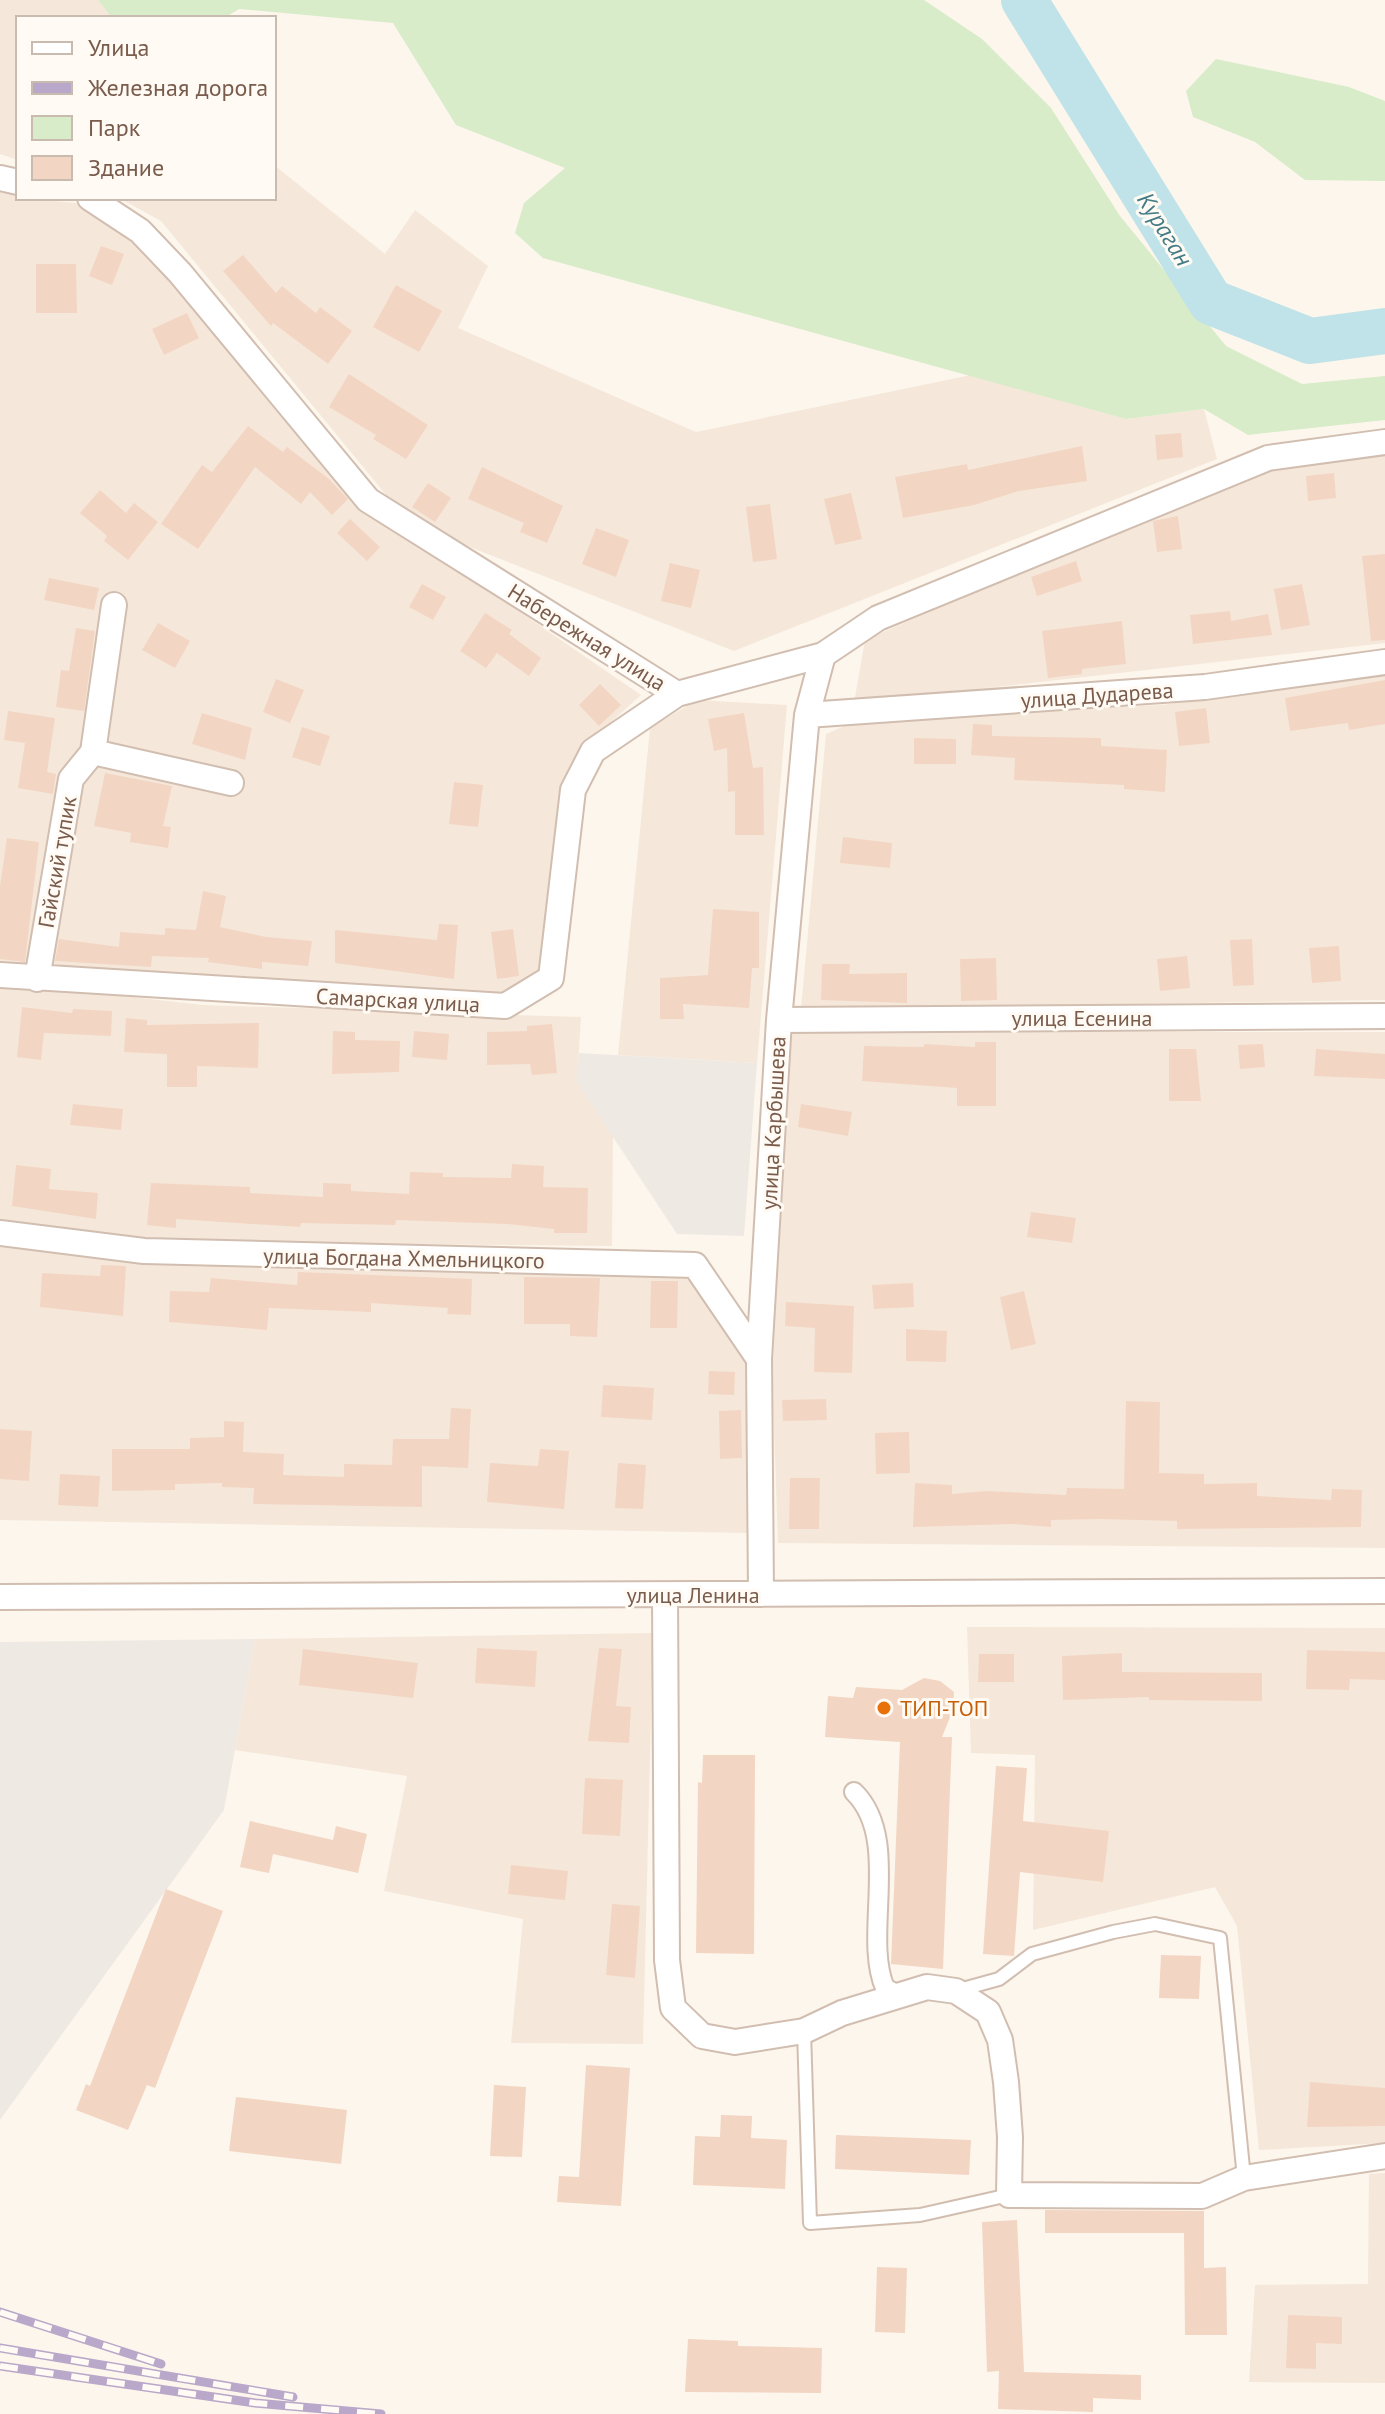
<svg xmlns="http://www.w3.org/2000/svg" width="1385" height="2414" font-family="'PT Sans',sans-serif">
	<rect width="100%" height="100%" fill="#fdf6ec"/>
	<path fill="#f5e8da" d="M0 0H98L112 18H18V160L0 154Z
		M274 165 385 254 415 210 488 266 458 328 696 432 971 375 1126 419 1204 409 1217 459 734 651 457 542 387 496 161 221 119 198H274Z
		M0 188 18 192V198L76 203 118 230 163 269 358 501 641 695 580 750 561 783 542 972 497 997 0 966Z
		M1385 455V643L854 703 865 640 1259 470Z
		M1385 671V1000L801 1009 826 734 858 720 1162 705Z
		M697 700 787 705 757 1063 618 1055 650 728Z
		M0 982 203 1005 581 1017 577 1081 613 1136 612 1246 184 1242 0 1221Z
		M788 1032H1385V1548L778 1543 771 1346Z
		M0 1246 141 1259 687 1272 751 1362 748 1533 0 1520Z
		M967 1627 1385 1628V2143L1259 2150 1237 1926 1215 1887 1033 1930 1035 1755 971 1753Z
		M653 1633 643 2044 511 2043 523 1919 384 1891 407 1776 235 1750 255 1639Z
		M1385 2173V2383L1249 2382 1255 2285 1368 2284 1369 2174Z"/>
	<path fill="#efe9e4" d="M579 1053 757 1063 744 1236 677 1234 576 1081Z
		M255 1639 224 1810 0 2120V1642Z"/>
	<path fill="#d8ecc9" d="M98 0H924L982 39 1051 108 1120 216 1226 346 1302 384 1385 376V420L1248 435 1204 409 1126 419 543 258 515 233 524 203 565 168 456 125 393 23 239 9 224 18H112Z
		M1216 59 1349 87 1385 101V181L1305 180 1255 142 1193 117 1186 91Z"/>
	<g fill="none" stroke-linecap="round" stroke-linejoin="round">
		<path stroke="#bfe3e8" stroke-width="46" d="M1024 0 1211 302 1310 341 1385 331"/>
	</g>
	<path fill="#f3d5c3" d="M101 246 124 254 112 285 89 276Z
		M243 255 276 293 282 286 316 313 320 307 352 331 328 364 273 323 271 326 223 271Z
		M36 264H76L77 313H36Z
		M396 285 442 311 419 352 373 327Z
		M187 313 199 338 164 355 152 329Z
		M349 374 428 425 406 459 373 439 376 435 329 407Z
		M248 426 283 452 287 447 329 479 348 499 332 515 310 492 301 504 255 467 198 549 161 524 202 465 212 472Z
		M1181 433 1183 457 1157 460 1155 435Z
		M1082 446 1087 481 1019 491 974 505 903 518 895 477 967 464 968 470Z
		M482 467 563 506 547 543 520 532 524 523 468 499Z
		M1334 473 1336 498 1308 501 1306 476Z
		M428 483 451 498 435 522 412 507Z
		M100 490 126 513 134 503 158 522 128 560 104 541 107 536 80 513Z
		M851 493 862 539 835 545 824 499Z
		M770 504 777 559 753 562 746 507Z
		M1178 516 1182 549 1157 552 1153 521Z
		M350 519 380 547 367 561 337 533Z
		M596 528 629 540 616 577 582 564Z
		M1385 554V640L1371 641 1362 556Z
		M1076 561 1082 581 1037 596 1031 577Z
		M670 563 700 570 691 608 661 601Z
		M49 578 99 588 94 610 44 600Z
		M422 584 446 597 433 620 409 607Z
		M1302 584 1310 625 1281 630 1274 589Z
		M1230 611 1231 621 1268 614 1272 635 1193 644 1190 615Z
		M485 613 512 630 509 634 541 658 529 676 497 653 486 668 460 651Z
		M1122 621 1126 664 1082 669V674L1048 678 1042 631Z
		M158 623 190 641 175 668 142 650Z
		M76 628 95 631 84 711 56 707 61 670 69 671Z
		M276 679 304 690 290 723 263 712Z
		M1385 680V724L1349 730 1348 723 1290 731 1285 698Z
		M600 684 621 705 599 726 579 705Z
		M1206 708 1210 743 1179 746 1175 712Z
		M8 711 55 718 47 772 56 774 53 794 18 788 25 743 4 740Z
		M202 713 252 728 245 760 192 744Z
		M744 713 753 768 763 767 764 835H735V791L728 792 727 748 714 751 708 719Z
		M973 724 992 725V736L1101 738V746L1167 750 1165 792 1124 789V785L1014 780 1015 758 971 755Z
		M302 727 330 736 320 766 292 757Z
		M914 738 956 739V764H914Z
		M105 773 172 786 163 826 171 827 168 848 130 842 131 833 94 826Z
		M454 782 483 785 478 827 449 824Z
		M843 837 892 843 890 868 840 863Z
		M7 838 39 842 25 962 0 959V886Z
		M203 891 226 896 220 927 266 937 312 941 308 966 262 962V969L208 962 209 958 152 956 151 967 55 961 59 939 119 947 120 932 165 935V928L196 930Z
		M713 909 759 912V968H752L749 1008 683 1004 684 1019H660V978L708 975Z
		M439 924 458 925 454 979 335 963V930L437 940Z
		M513 929 519 976 497 979 491 932Z
		M1252 939 1254 985 1233 986 1230 940Z
		M1339 946 1341 981 1312 983 1309 948Z
		M1187 956 1190 988 1160 991 1157 959Z
		M996 958 997 1000 961 1001 960 959Z
		M822 964H850L849 974 907 973V1003L821 1000Z
		M22 1007 72 1013 73 1009 112 1011 111 1036 44 1033 41 1060 17 1057Z
		M126 1018 147 1020V1025L259 1023 258 1068 197 1066V1087H167V1054L124 1052Z
		M552 1024 557 1073 532 1075 530 1064 487 1065V1032L527 1031V1026Z
		M333 1031 355 1032V1040L400 1041 399 1072 332 1074Z
		M414 1031 449 1034 447 1060 412 1057Z
		M975 1042H996V1106H957V1088L862 1081 864 1046 924 1047V1044L975 1047Z
		M1263 1044 1265 1067 1240 1069 1238 1045Z
		M1169 1049H1196L1201 1101H1169Z
		M1316 1049 1385 1054V1079L1314 1076Z
		M73 1104 123 1109 121 1130 70 1125Z
		M801 1104 852 1112 848 1136 798 1127Z
		M512 1164 544 1166 543 1187 588 1188 587 1233H554V1229L508 1224 396 1220 395 1225 301 1223 300 1227 176 1219V1228L147 1225 151 1183 250 1187V1193L323 1197V1183L351 1184V1191L409 1194 410 1172 443 1173V1177L511 1178Z
		M16 1165 51 1169 49 1189 98 1193 96 1219 12 1206Z
		M1031 1212 1076 1218 1072 1243 1027 1237Z
		M101 1265 126 1266 123 1316 40 1307 42 1273 100 1276Z
		M298 1272 472 1279 471 1315 447 1314 448 1308 371 1303V1312L269 1308 267 1330 169 1322 170 1291 209 1292 211 1278 297 1285Z
		M524 1277 600 1278 597 1337 570 1336V1324H524Z
		M651 1281H678L677 1328H650Z
		M913 1283 914 1307 874 1309 872 1285Z
		M1024 1291 1036 1344 1011 1350 1000 1297Z
		M786 1302 854 1306 852 1373 814 1372 815 1328 785 1326Z
		M906 1329 947 1331 946 1362 906 1361Z
		M709 1371 735 1372 734 1395 708 1394Z
		M603 1385 654 1388 652 1420 601 1417Z
		M826 1399 827 1420 783 1421 782 1400Z
		M1126 1401 1160 1402 1159 1473 1204 1474V1484L1257 1483V1496L1331 1500 1332 1489 1362 1490 1361 1527 1177 1529V1521L1098 1519 1051 1520V1527L1014 1524 913 1527 915 1483 952 1485V1494L986 1491 1066 1495 1067 1488 1124 1489Z
		M451 1408 471 1409 468 1468 422 1466V1507L253 1504 254 1488 222 1487V1483L175 1484V1490L112 1491V1449H190V1438L224 1437V1421L244 1422 243 1452 284 1454 283 1475 344 1477V1464L392 1465 393 1439H449Z
		M741 1410 742 1458 720 1459 719 1411Z
		M0 1429 32 1431 29 1481 0 1479Z
		M909 1432 910 1473 876 1474 875 1433Z
		M540 1449 569 1451 564 1509 487 1502 490 1463 538 1466Z
		M618 1463 646 1465 643 1509 615 1508Z
		M60 1474 100 1476 98 1507 58 1505Z
		M790 1478H820L819 1529H789Z
		M477 1648 537 1651 535 1687 475 1683Z
		M599 1648 622 1649 616 1706 631 1707 629 1743 588 1741Z
		M303 1649 418 1663 413 1698 299 1685Z
		M1307 1650 1385 1652V1680L1350 1679 1349 1690 1306 1689Z
		M1122 1653V1672L1262 1673V1701L1149 1700V1697L1063 1700 1062 1656Z
		M979 1654H1014V1682H978Z
		M924 1678 940 1681 954 1692 953 1710 942 1737H952L943 1969 891 1964 900 1742 825 1737 828 1696 853 1698 856 1687 902 1690Z
		M703 1755H755L754 1954 696 1953 698 1782 702 1783Z
		M996 1766 1027 1768 1023 1821 1109 1831 1103 1882 1020 1872 1014 1956 983 1954Z
		M585 1778 623 1780 620 1836 582 1834Z
		M250 1821 333 1840 336 1826 367 1834 358 1873 273 1854 269 1873 240 1867Z
		M511 1865 568 1871 565 1900 508 1894Z
		M166 1889 223 1911 155 2088 147 2085 128 2130 76 2110 86 2084 90 2086Z
		M612 1904 640 1906 635 1978 606 1975Z
		M1161 1955 1201 1956 1199 1999 1159 1998Z
		M586 2065 630 2068 621 2206 557 2202 559 2176 579 2177Z
		M1310 2082 1385 2088V2126L1307 2127Z
		M494 2085 526 2087 522 2157 490 2156Z
		M236 2097 347 2110 341 2164 229 2151Z
		M721 2115 752 2116 751 2138 787 2140 785 2189 693 2185 695 2136 720 2137Z
		M836 2135 971 2140 969 2175 835 2169Z
		M1045 2210 1204 2211V2268L1226 2267 1227 2335H1185L1184 2233H1045Z
		M1017 2220 1024 2372 1141 2375V2400L1093 2398V2412L998 2409 999 2371 987 2372 982 2222Z
		M877 2267 907 2268 905 2333 875 2332Z
		M1288 2315 1342 2317V2344L1316 2343V2369L1286 2368Z
		M688 2339 738 2341V2346L822 2348 821 2393 685 2392Z"/>
	<g fill="none" stroke-linecap="round" stroke-linejoin="round">
		<g stroke="#d1beb0" stroke-width="16">
			<path id="service" d="M959 1990 999 1979 1032 1954 1113 1932 1155 1924 1220 1938 1244 2178
				M804 2031 810 2223 920 2215 1009 2195"/>
		</g>
		<g stroke="#d1beb0" stroke-width="22">
			<path id="pedestrian" d="M854 1792C902 1839 862 1935 885 1988L896 1994"/>
		</g>
		<g stroke="#d1beb0" stroke-width="28">
			<path id="minor" d="M0 178 18 182
				M90 198 140 231 180 273 368 500 677 694 823 655 878 618 1268 458 1385 442
				M807 715 1205 687 1385 662
				M93 752 114 605
				M0 975 505 1006 551 978 573 790 593 751 677 694
				M37 979 71 779 93 752 231 783
				M779 1020 1385 1016
				M0 1233 144 1251 695 1265 759 1359
				M761 1594 759 1359 779 1020 807 715 823 655
				M665 1595 667 1960 673 2008 702 2036 735 2042 804 2031 842 2013 927 1987 956 1991 988 2012 1000 2040 1006 2082 1010 2137 1009 2195 1202 2196 1244 2178 1385 2156
				M0 1597 1385 1591"/>
		</g>
		<use href="#service" stroke="#fff" stroke-width="12"/>
		<use href="#pedestrian" stroke="#fff" stroke-width="18"/>
		<use href="#minor" stroke="#fff" stroke-width="24"/>
		<g stroke="#b9a8c9" stroke-width="9">
			<path id="rail" d="M0 2312 161 2364
				M0 2348 293 2397
				M0 2366 255 2403 381 2414"/>
		</g>
		<use href="#rail" stroke="#fffaf3" stroke-width="6" stroke-dasharray="18" stroke-linecap="butt"/>
	</g>
	<circle fill="#e8710a" stroke="#fffaf3" stroke-width="3" cx="884" cy="1708" r="8"/>
	<g text-anchor="middle" dominant-baseline="central" stroke-width="6" stroke-linejoin="round" paint-order="stroke">
		<g font-size="22" fill="#7a5c4d" stroke="#fffaf3">
			<text transform="translate(587 637) rotate(32)">Набережная улица</text>
			<text transform="translate(1097 695) rotate(-4)">улица Дударева</text>
			<text transform="translate(57 862) rotate(-80)">Гайский тупик</text>
			<text transform="translate(398 1000) rotate(3)">Самарская улица</text>
			<text x="1082" y="1018">улица Есенина</text>
			<text transform="translate(773 1123) rotate(-87)">улица Карбышева</text>
			<text transform="translate(404 1258) rotate(1)">улица Богдана Хмельницкого</text>
			<text x="693" y="1595">улица Ленина</text>
		</g>
		<g font-size="22" fill="#c56008" stroke="#fffaf3" text-anchor="start">
			<text x="900" y="1708">ТИП-ТОП</text>
		</g>
		<g font-size="24" font-style="italic" fill="#437c86" stroke="#fffaf3">
			<text transform="translate(1165 229) rotate(58)">Кураган</text>
		</g>
	</g>
	<rect x="16" y="16" width="260" height="184" fill="#fffaf3" stroke="#cabbb1" stroke-width="2"/>
	<rect x="32" y="42" width="40" height="12" fill="#ffffff" stroke="#cabbb1" stroke-width="2"/>
	<text x="88" y="56" font-size="24" fill="#7a5c4d">Улица</text>
	<rect x="32" y="82" width="40" height="12" fill="#b9a8c9" stroke="#cabbb1" stroke-width="2"/>
	<text x="88" y="96" font-size="24" fill="#7a5c4d">Железная дорога</text>
	<rect x="32" y="116" width="40" height="24" fill="#d8ecc9" stroke="#cabbb1" stroke-width="2"/>
	<text x="88" y="136" font-size="24" fill="#7a5c4d">Парк</text>
	<rect x="32" y="156" width="40" height="24" fill="#f3d5c3" stroke="#cabbb1" stroke-width="2"/>
	<text x="88" y="176" font-size="24" fill="#7a5c4d">Здание</text>
</svg>
